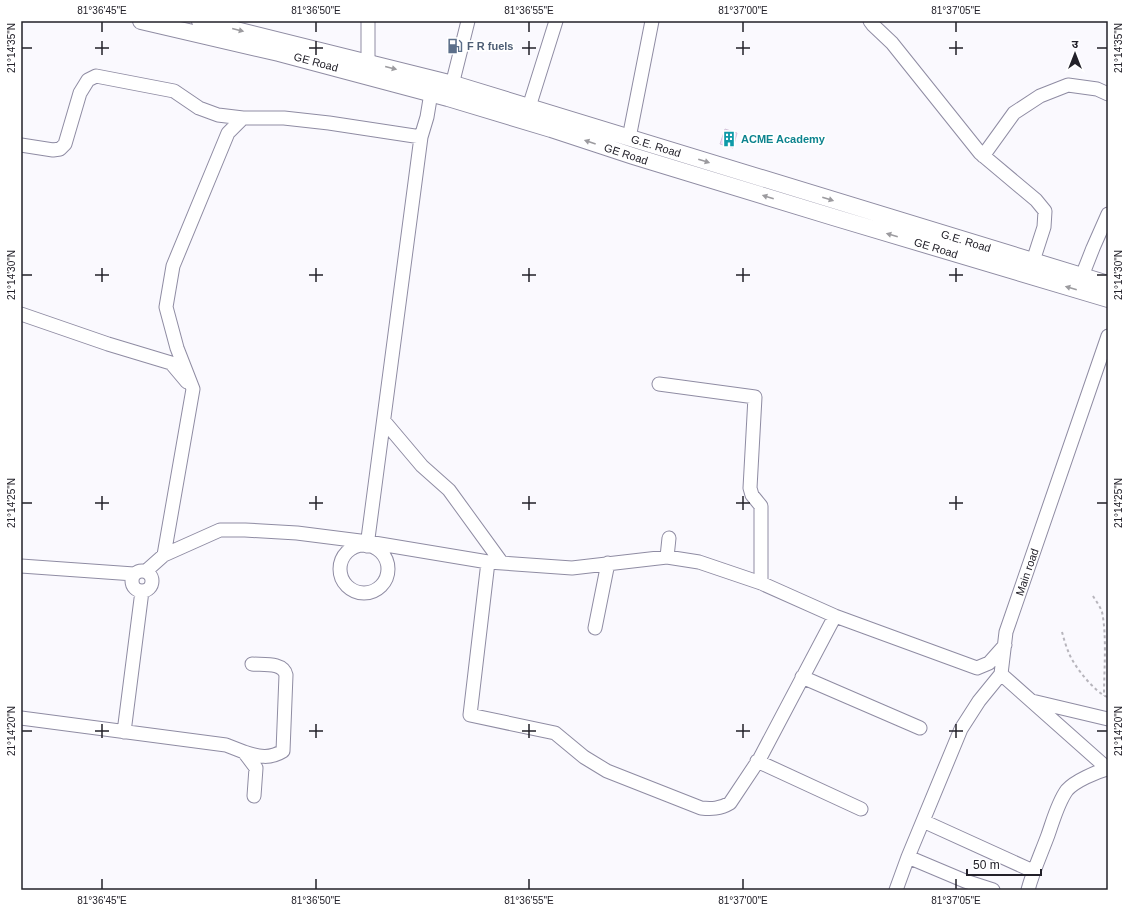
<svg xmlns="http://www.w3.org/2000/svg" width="1129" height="911" font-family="Helvetica,'Noto Sans Devanagari',sans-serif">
	<rect width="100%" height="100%" fill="#faf9fe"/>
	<path fill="#f1d8f8" stroke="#d4c4d9" d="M725 129 737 133 733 148 720 144Z"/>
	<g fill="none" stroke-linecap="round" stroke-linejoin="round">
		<g stroke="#8f8ca3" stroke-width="15">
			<path id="minor" d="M870 21 873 25 892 43 980 153 1036 200 1045 211 1044 227 1033 261
				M368 73V21
				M450 93 468 21
				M529 107 556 21
				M629 138 652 21
				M21 145 53 150 60 149 65 144 80 93 88 80 96 76 174 91 199 108 218 115 243 118
				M983 156 1014 113 1040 96 1068 85 1097 89 1108 94
				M1082 276 1093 248 1108 214
				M21 314 108 344 171 363 187 382
				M1108 336 1006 632 1001 674 1108 769
				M659 384 755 397 750 488 752 495 761 506V583
				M384 421 422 466 449 490 502 563
				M340 569a24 24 0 1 1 48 0a24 24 0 1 1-48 0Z
				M367 546 421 137 427 117 431 93
				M164 555 220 530H245L297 533 368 542 488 562 470 715 555 733 584 757 607 771 701 808C711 809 720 809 730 803L760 758 835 616
				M667 557 669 538
				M488 562 572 568 667 557 699 562 761 583 835 616 977 668 989 663 1005 645
				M21 566 134 574
				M146 571 164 555 193 389 177 348 166 307 173 266 228 133 243 118H284L329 123 421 137
				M132 581a10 10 0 1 1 20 0a10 10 0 1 1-20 0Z
				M595 628 608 563
				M802 677 920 728
				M1032 701 1108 719
				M21 718 226 745 244 752 256 768 254 796
				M124 732 142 591
				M244 752C259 757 270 759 283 751L286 675C283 662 263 665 252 664
				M757 761 861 809
				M923 821 1033 871
				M908 857 965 881 993 890
				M896 890 908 857 961 729 979 701 1001 674
				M1028 890C1033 871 1041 854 1048 835 1053 821 1058 802 1067 790 1075 781 1096 772 1107 769"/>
		</g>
		<g stroke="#8f8ca3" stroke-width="18">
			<path id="major" d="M141 21 279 53 448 98 551 129 633 156 833 217 1108 299
				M200 21 457 85 1108 284"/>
		</g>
		<path stroke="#b7b5bc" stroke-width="2" stroke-dasharray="3 3" stroke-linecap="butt" d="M1093 596C1096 601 1100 606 1102 612 1107 635 1104 671 1104 696
			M1062 632C1064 639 1066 647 1069 653 1073 665 1096 694 1108 697"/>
		<use href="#minor" stroke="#fff" stroke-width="13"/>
		<use href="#major" stroke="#fff" stroke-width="16"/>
	</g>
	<defs><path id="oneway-solid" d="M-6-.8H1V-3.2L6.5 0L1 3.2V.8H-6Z"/></defs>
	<g fill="#9c9b9f">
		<use href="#oneway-solid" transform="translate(238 30) rotate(14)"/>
		<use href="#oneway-solid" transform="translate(391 68) rotate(14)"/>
		<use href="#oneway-solid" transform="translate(590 142) rotate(-161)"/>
		<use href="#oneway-solid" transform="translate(704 161) rotate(17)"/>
		<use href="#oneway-solid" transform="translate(768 197) rotate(-163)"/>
		<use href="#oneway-solid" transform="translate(828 199) rotate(17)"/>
		<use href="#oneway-solid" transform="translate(892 235) rotate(-164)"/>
		<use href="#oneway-solid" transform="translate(1071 288) rotate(-164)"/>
	</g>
	<path fill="none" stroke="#222029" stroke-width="1.5" d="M102 22V32M316 22V32M529 22V32M743 22V32M956 22V32M102 41V55M316 41V55M529 41V55M743 41V55M956 41V55M22 48H32M95 48H109M309 48H323M522 48H536M736 48H750M949 48H963M1097 48H1107M102 268V282M316 268V282M529 268V282M743 268V282M956 268V282M22 275H32M95 275H109M309 275H323M522 275H536M736 275H750M949 275H963M1097 275H1107M102 496V510M316 496V510M529 496V510M743 496V510M956 496V510M22 503H32M95 503H109M309 503H323M522 503H536M736 503H750M949 503H963M1097 503H1107M102 724V738M316 724V738M529 724V738M743 724V738M956 724V738M22 731H32M95 731H109M309 731H323M522 731H536M736 731H750M949 731H963M1097 731H1107M102 879V889M316 879V889M529 879V889M743 879V889M956 879V889"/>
	<defs>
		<g id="fuel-bare" transform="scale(1.2)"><path d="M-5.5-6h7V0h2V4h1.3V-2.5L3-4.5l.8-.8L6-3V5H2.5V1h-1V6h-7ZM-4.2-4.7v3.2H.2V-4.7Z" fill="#5c6f8a" stroke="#fff" stroke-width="2.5" paint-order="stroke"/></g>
		<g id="building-bare" transform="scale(1.2)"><path d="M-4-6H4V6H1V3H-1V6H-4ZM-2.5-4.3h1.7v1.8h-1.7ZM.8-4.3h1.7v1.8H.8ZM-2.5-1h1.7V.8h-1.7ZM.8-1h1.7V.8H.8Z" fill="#0f9aa8" stroke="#fff" stroke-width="2.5" paint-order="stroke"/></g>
	</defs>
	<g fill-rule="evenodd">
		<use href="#fuel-bare" x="455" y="46"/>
		<use href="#building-bare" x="729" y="139"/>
	</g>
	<g text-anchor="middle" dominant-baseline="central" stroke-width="3.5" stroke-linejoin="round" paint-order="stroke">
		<g font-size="11" font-weight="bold" fill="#4e5e75" stroke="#fff" text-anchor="start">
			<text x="467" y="46">F R fuels</text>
		</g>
		<g font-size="11" fill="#222029" stroke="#fff">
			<text transform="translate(316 62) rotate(15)">GE Road</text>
			<text transform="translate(656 146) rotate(17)">G.E. Road</text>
			<text transform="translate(626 154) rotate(18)">GE Road</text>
			<text transform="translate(966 241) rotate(17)">G.E. Road</text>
			<text transform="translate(936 248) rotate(17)">GE Road</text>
			<text transform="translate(1027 572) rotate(-71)">Main road</text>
		</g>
		<g font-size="11" font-weight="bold" fill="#0d838f" stroke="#fff" text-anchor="start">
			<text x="741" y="139">ACME Academy</text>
		</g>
	</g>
	<rect width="1129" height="911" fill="none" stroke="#ffffff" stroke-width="44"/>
	<g transform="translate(1075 54)" stroke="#ffffff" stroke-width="3" paint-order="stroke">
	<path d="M0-3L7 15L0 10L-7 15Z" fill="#222029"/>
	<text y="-6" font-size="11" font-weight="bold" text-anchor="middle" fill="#222029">उ</text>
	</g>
	<path d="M967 869v6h74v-6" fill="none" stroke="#222029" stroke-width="2"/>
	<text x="973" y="869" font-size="12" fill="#222029" stroke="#ffffff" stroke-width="3" paint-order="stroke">50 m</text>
	<rect x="22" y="22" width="1085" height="867" fill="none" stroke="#222029" stroke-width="1.5"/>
	<g font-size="10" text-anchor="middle" fill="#222029">
		<text x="102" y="14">81°36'45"E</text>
		<text x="316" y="14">81°36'50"E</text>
		<text x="529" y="14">81°36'55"E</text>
		<text x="743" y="14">81°37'00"E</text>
		<text x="956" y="14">81°37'05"E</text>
		<text transform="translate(11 48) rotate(-90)" y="4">21°14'35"N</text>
		<text transform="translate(1118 48) rotate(-90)" y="4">21°14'35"N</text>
		<text transform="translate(11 275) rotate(-90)" y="4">21°14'30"N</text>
		<text transform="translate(1118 275) rotate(-90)" y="4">21°14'30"N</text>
		<text transform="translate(11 503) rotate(-90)" y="4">21°14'25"N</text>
		<text transform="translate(1118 503) rotate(-90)" y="4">21°14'25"N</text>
		<text transform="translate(11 731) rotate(-90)" y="4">21°14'20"N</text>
		<text transform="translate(1118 731) rotate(-90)" y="4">21°14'20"N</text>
		<text x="102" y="904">81°36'45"E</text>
		<text x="316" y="904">81°36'50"E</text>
		<text x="529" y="904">81°36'55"E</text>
		<text x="743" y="904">81°37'00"E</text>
		<text x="956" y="904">81°37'05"E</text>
	</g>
</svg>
